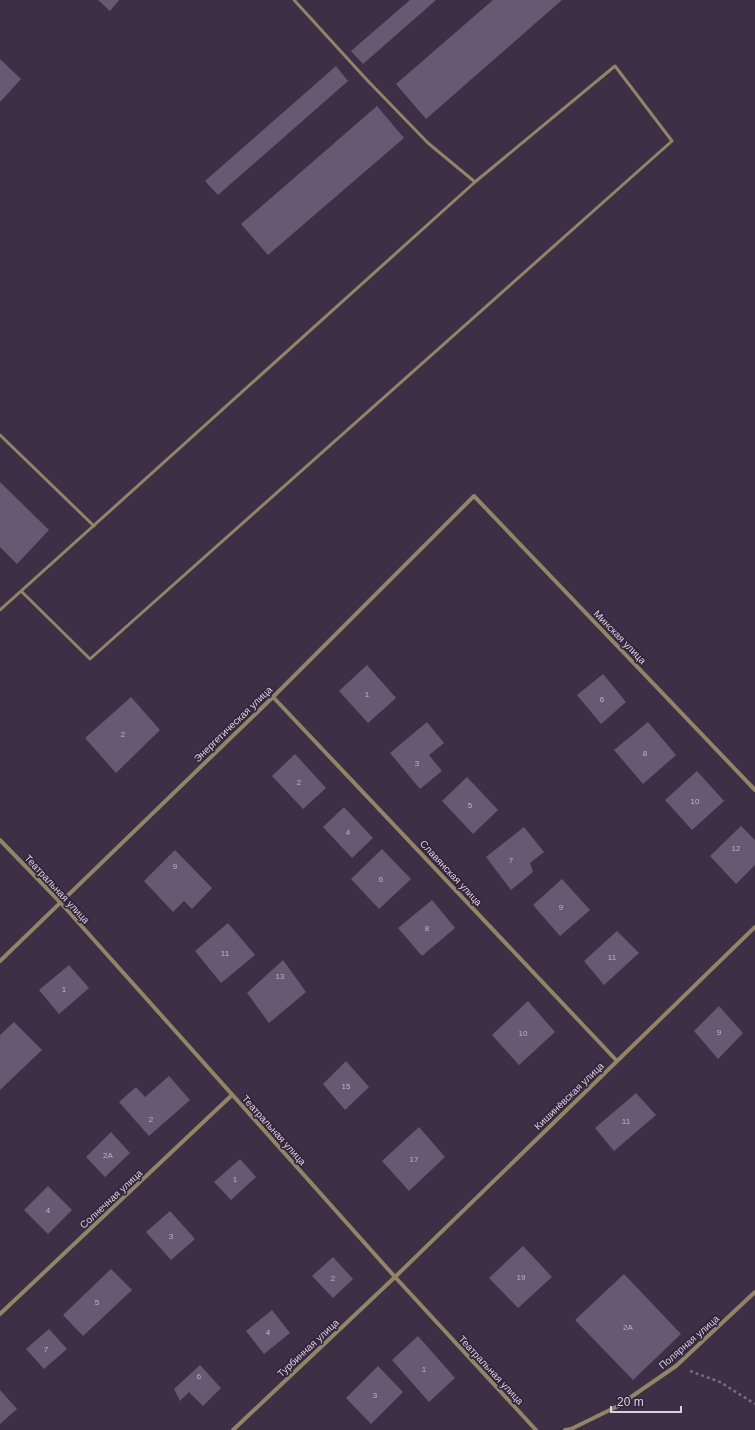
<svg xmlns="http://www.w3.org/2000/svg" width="755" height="1430" font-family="Arial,sans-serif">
	<rect width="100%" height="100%" fill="#3d2f46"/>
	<path fill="#685972" d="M98 0H119L110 11Z
		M410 0H436L363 64 351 51Z
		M493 0H562L426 119 396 84Z
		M0 59 21 79 0 102Z
		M336 66 348 81 218 195 205 181Z
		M377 106 404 138 268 255 241 224Z
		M0 482 49 530 17 564 0 547Z
		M367 665 396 698 368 723 339 691Z
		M603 674 626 702 601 724 577 695Z
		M131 697 160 730 116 773 85 738Z
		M427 722 444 743 429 755 442 771 420 789 390 753Z
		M648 722 676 755 643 784 614 750Z
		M295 754 326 788 303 809 272 776Z
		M697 771 724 801 692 830 665 800Z
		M467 777 498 810 473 834 442 801Z
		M344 807 373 838 352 858 323 827Z
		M741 826 755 840V865L736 884 710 856Z
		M524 827 544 852 530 863 533 872 511 890 486 857Z
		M382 849 411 879 379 909 351 879Z
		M175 850 212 888 192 909 184 901 173 912 144 881Z
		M562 879 590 910 560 936 533 905Z
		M432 900 455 928 422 956 398 928Z
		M228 923 255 955 221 983 195 951Z
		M617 931 639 953 604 985 584 961Z
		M283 960 306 992 269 1023 247 993Z
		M69 965 89 988 59 1014 39 990Z
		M528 1001 555 1032 519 1065 492 1035Z
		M719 1006 743 1033 718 1059 694 1031Z
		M14 1022 42 1050 0 1090V1035Z
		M346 1061 369 1087 345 1110 323 1084Z
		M169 1076 190 1100 149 1136 119 1102 136 1087 145 1097Z
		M636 1093 656 1115 614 1151 595 1128Z
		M419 1127 445 1157 409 1191 382 1161Z
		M111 1132 130 1153 105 1177 86 1157Z
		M240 1159 256 1177 231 1200 214 1182Z
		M48 1186 72 1210 48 1234 24 1210Z
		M170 1211 195 1239 171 1260 146 1232Z
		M523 1246 552 1277 518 1308 489 1278Z
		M333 1257 353 1279 333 1298 312 1276Z
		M111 1269 132 1290 83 1336 63 1315Z
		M624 1274 681 1334 633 1380 575 1320Z
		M272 1310 290 1333 264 1354 246 1331Z
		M49 1329 67 1349 44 1369 26 1349Z
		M418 1336 455 1378 429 1402 392 1360Z
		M200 1365 221 1388 203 1406 189 1392 180 1401 174 1389Z
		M378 1366 403 1392 371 1424 346 1398Z
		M0 1390 17 1409 0 1424Z"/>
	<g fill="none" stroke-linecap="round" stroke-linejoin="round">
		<path stroke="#776b7f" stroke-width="2.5" stroke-dasharray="3 3" stroke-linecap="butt" d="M690 1371 720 1382 755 1404"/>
		<path stroke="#928564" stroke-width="3" d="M294 0 367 80 428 143 475 182
			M0 435 94 526
			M0 610 475 182 615 66 672 141 90 659 21 591"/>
		<path stroke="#928564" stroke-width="4" d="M273 697 617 1061
			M0 840 61 903 395 1277 536 1430
			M0 961 273 697 474 496 755 790
			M0 1314 232 1095
			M233 1430 395 1277 755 927
			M565 1430 571 1429 618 1406 676 1366 755 1292"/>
	</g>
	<g text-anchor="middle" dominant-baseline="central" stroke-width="3.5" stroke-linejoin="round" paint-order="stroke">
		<g font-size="8" fill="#beb4c4">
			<text x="367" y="694">1</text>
			<text x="602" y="699">6</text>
			<text x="123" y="734">2</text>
			<text x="645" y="753">8</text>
			<text x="417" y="763">3</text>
			<text x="299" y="782">2</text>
			<text x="695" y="801">10</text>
			<text x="470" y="805">5</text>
			<text x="348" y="832">4</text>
			<text x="736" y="848">12</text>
			<text x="511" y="860">7</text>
			<text x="175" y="866">9</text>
			<text x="381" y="879">6</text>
			<text x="561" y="907">9</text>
			<text x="427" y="928">8</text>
			<text x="225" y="953">11</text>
			<text x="612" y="957">11</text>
			<text x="280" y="976">13</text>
			<text x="64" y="989">1</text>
			<text x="719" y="1032">9</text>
			<text x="523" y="1033">10</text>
			<text x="346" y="1086">15</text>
			<text x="151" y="1119">2</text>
			<text x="626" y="1121">11</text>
			<text x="108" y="1155">2А</text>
			<text x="414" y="1159">17</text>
			<text x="235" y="1179">1</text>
			<text x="48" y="1210">4</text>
			<text x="171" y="1236">3</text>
			<text x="521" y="1277">19</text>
			<text x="333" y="1278">2</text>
			<text x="97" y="1302">5</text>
			<text x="628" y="1327">2А</text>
			<text x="268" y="1332">4</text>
			<text x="46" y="1349">7</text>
			<text x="424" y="1369">1</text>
			<text x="199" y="1376">6</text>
			<text x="375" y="1395">3</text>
		</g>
		<g font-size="10" fill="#dad2e0" stroke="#33253b">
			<text transform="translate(620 637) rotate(46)">Минская улица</text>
			<text transform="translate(233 724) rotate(-44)">Энергетическая улица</text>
			<text transform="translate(451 873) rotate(47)">Славянская улица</text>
			<text transform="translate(57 889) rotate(47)">Театральная улица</text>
			<text transform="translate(569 1096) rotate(-44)">Кишинёвская улица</text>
			<text transform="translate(274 1130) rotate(48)">Театральная улица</text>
			<text transform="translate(111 1199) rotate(-43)">Солнечная улица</text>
			<text transform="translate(689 1342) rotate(-41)">Полярная улица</text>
			<text transform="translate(308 1348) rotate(-43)">Турбинная улица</text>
			<text transform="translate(491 1370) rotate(47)">Театральная улица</text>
		</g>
	</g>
	<path d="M611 1406v6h70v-6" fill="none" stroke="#dad2e0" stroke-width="2"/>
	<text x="617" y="1406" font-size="12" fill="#dad2e0" stroke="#33253b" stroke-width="3" paint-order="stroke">20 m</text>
</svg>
